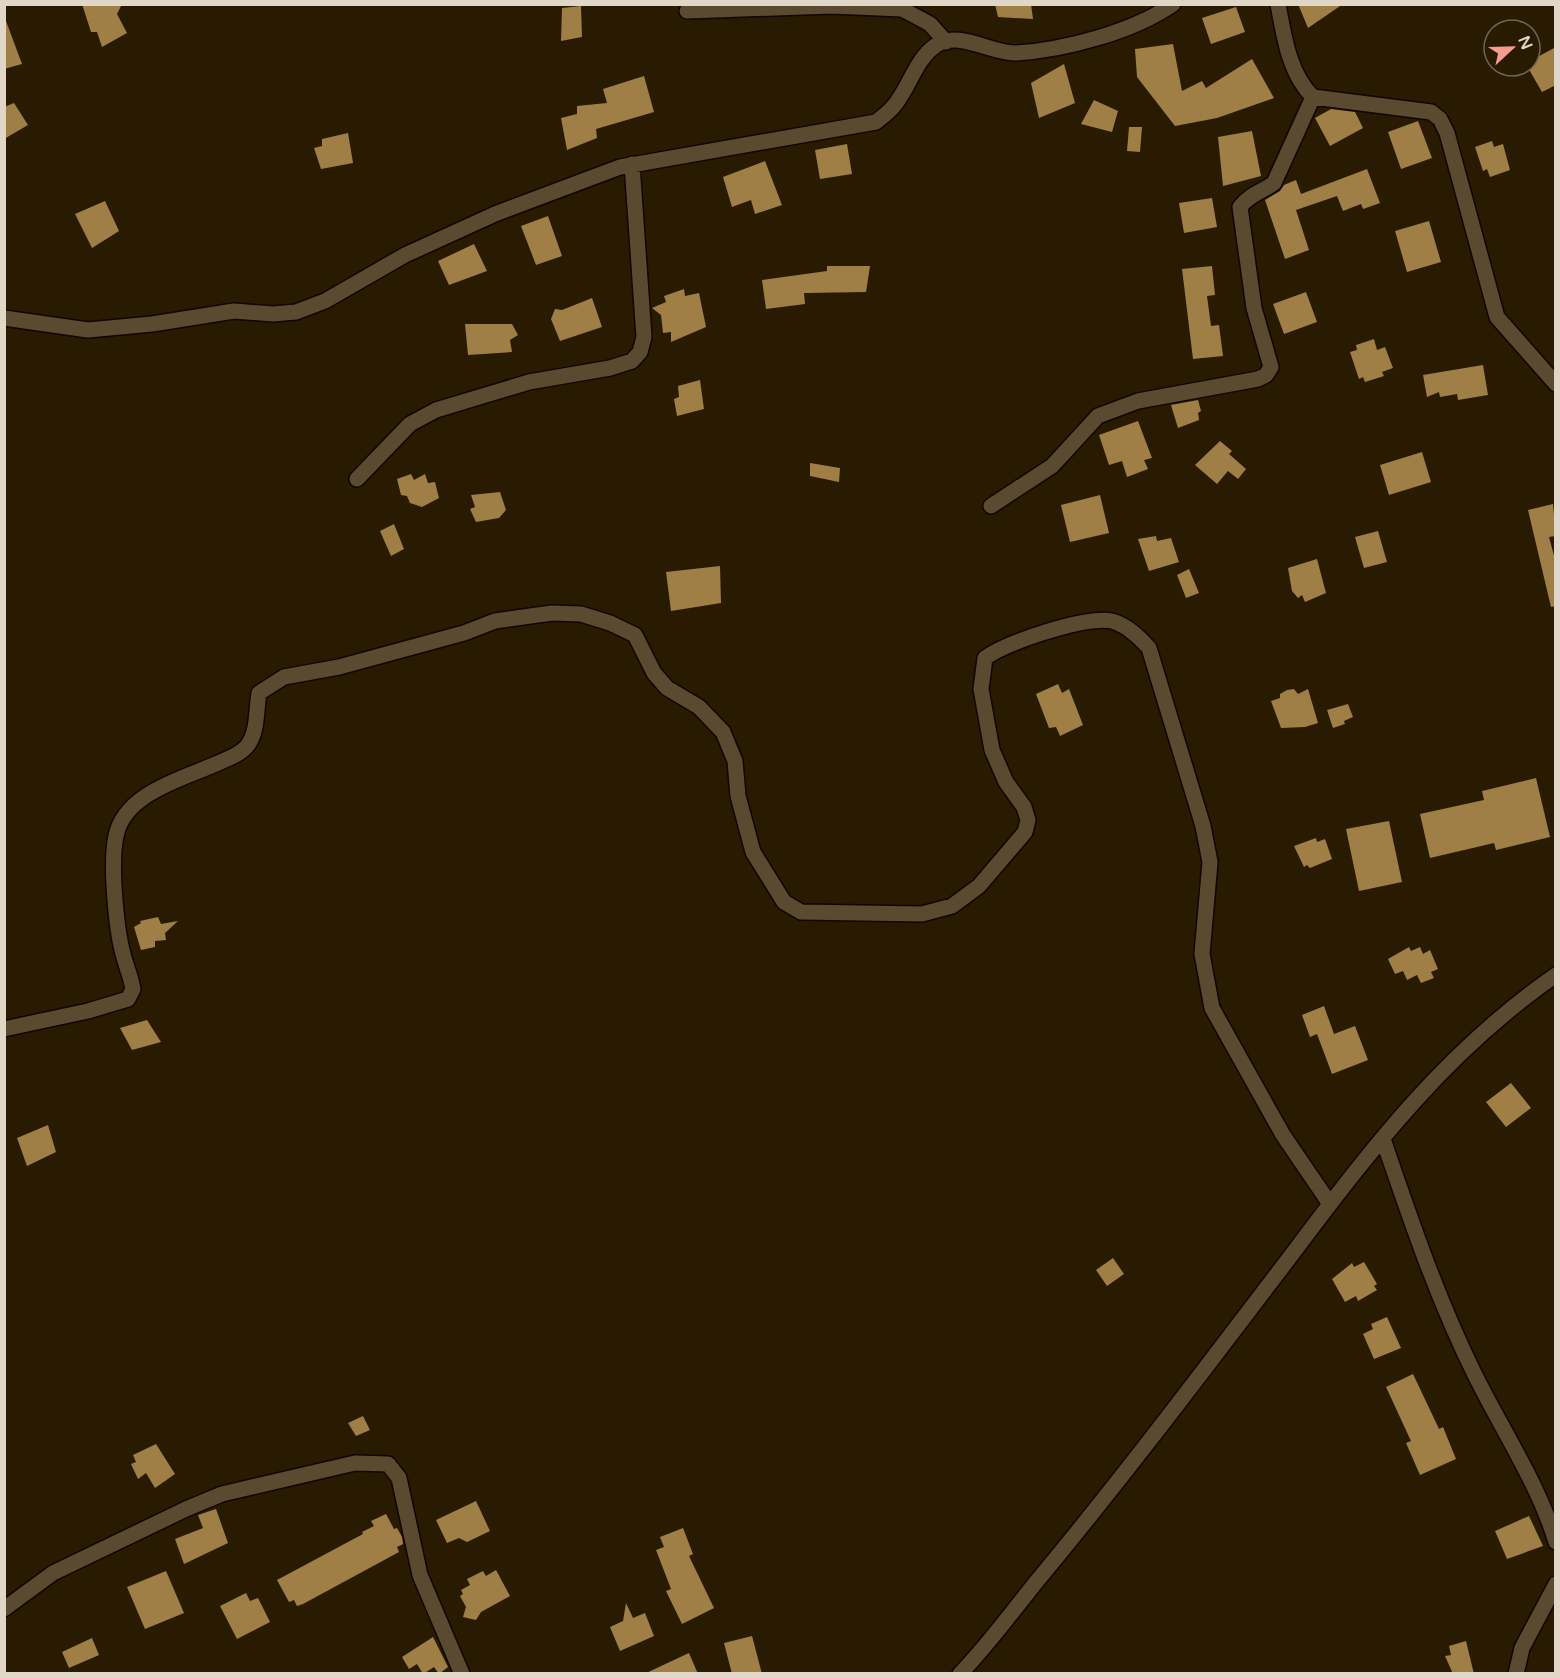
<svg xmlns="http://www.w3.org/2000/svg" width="1560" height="1678" font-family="'Varela Round',sans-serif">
	<rect width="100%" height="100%" fill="#291b02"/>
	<path fill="#9f7f46" d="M82 4H122L117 14 127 33 102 47 97 32H91Z
		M995 4H1031L1033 19 998 17Z
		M1298 4H1343L1308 28Z
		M581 6 582 37 561 41 562 8Z
		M1236 7 1245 32 1211 44 1202 18Z
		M6 21 22 64 4 69V22Z
		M1173 44 1182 91 1202 81 1206 88 1252 59 1274 98 1217 118 1175 126 1137 77 1135 49Z
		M1556 47V85L1542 92 1527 66H1530V61Z
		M1064 64 1075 103 1039 118 1031 83Z
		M644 76 654 112 596 129 597 138 567 150 561 118 577 114V106L607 103 603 89Z
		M1094 100 1118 111 1112 132 1081 124Z
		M14 103 28 125 4 139V107Z
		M1331 109 1355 112 1363 128 1330 146 1315 118Z
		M1418 121 1432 158 1401 169 1388 132Z
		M1129 127H1142L1140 152 1127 151Z
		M1252 131 1261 176 1223 186 1218 137Z
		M348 133 353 163 321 169 314 148 322 146V139Z
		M1492 141 1494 147 1503 144 1510 170 1490 177 1487 169 1483 171 1475 147Z
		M847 144 852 174 820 179 815 150Z
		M765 161 782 205 755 214 751 200 732 207 723 177Z
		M1367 169 1380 203 1363 209 1361 204 1343 211 1337 196 1296 210 1309 250 1285 259 1265 200 1280 191 1284 185 1296 180 1301 194Z
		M1212 198 1217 227 1184 233 1179 203Z
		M105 201 119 231 92 248 75 214Z
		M548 216 562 256 536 265 521 226Z
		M1429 221 1441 262 1407 272 1395 231Z
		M474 244 487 271 449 285 438 261Z
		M827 266H870L866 292 804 293 805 304 766 309 762 280 827 271Z
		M1212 266 1215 295 1207 296 1211 326 1219 325 1223 356 1193 359 1182 269Z
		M684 289 685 296 699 293 706 327 671 342V332L663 333 661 315 652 308 666 302 664 296Z
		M1306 292 1317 322 1284 334 1273 304Z
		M592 298 602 327 560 341 551 319 555 309 562 310Z
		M465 324H512L518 335 510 340 512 352 468 355Z
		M1374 339 1377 350 1385 347 1393 368 1382 372 1384 376 1365 382 1363 377 1359 379 1350 352 1357 350 1356 345Z
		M1483 365 1488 395 1458 400 1457 394 1440 397 1439 392 1427 397 1423 375Z
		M700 380 704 409 677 416 674 399 679 397 678 386Z
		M1198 400 1201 411 1198 413 1199 420 1178 428 1171 405Z
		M1138 421 1152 458 1144 460 1148 469 1127 477 1122 461 1109 465 1099 435Z
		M1220 441 1232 451 1229 454 1246 469 1238 479 1228 471 1217 484 1195 465Z
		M1422 452 1431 482 1389 495 1380 465Z
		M810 463 840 468 839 482 810 476Z
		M411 474 414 480 425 474 428 483 435 482 439 498 422 507 410 503 407 496 401 495 397 479Z
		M500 492 506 510 499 518 476 522 470 509 475 507 471 495Z
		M1100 495 1109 533 1070 542 1061 505Z
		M1553 504 1556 536 1549 537 1556 563V606L1551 607 1528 510Z
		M394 524 404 549 391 556 380 531Z
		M1378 531 1387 562 1364 568 1355 537Z
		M1156 536 1157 541 1171 538 1179 562 1149 571 1138 539Z
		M1317 559 1326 593 1305 602 1302 595 1298 598 1292 591 1288 568Z
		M720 566 721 603 671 611 666 572Z
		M1189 569 1199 593 1186 598 1177 575Z
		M1058 684 1062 693 1069 689 1083 725 1060 736 1056 727 1049 728 1036 694Z
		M1294 689 1298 694 1308 689 1318 723 1305 727 1281 728 1271 701 1280 698V694L1287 690Z
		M1348 704 1353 717 1344 721 1345 724 1333 728 1327 710Z
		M1536 778 1550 837 1496 850 1494 843 1430 858 1420 814 1484 800 1482 791Z
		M1389 821 1402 882 1359 891 1346 829Z
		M1316 838 1317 842 1325 839 1332 859 1310 868 1307 865 1304 867 1294 846Z
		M158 917 161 924 178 921 165 933 166 940 155 941V947L141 950 134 927 141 923 140 921Z
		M1409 947 1411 951 1420 947 1423 954 1430 950 1438 969 1431 972 1434 978 1421 983 1417 975 1407 980 1403 971 1395 974 1388 959Z
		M1324 1006 1334 1034 1355 1026 1368 1060 1332 1074 1317 1034 1310 1037 1302 1015Z
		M147 1020 161 1042 132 1050 120 1028Z
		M1511 1083 1531 1108 1506 1127 1486 1102Z
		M48 1125 56 1152 27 1166 17 1138Z
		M1113 1258 1124 1274 1107 1286 1096 1270Z
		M1364 1262 1377 1284 1374 1286 1377 1290 1358 1301 1356 1296 1345 1302 1332 1279 1352 1263 1354 1267Z
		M1387 1317 1401 1348 1374 1359 1363 1334 1373 1329 1371 1324Z
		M1413 1374 1439 1429 1443 1427 1456 1459 1420 1475 1406 1443 1411 1441 1386 1387Z
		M363 1416 370 1430 356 1436 348 1423Z
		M156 1444 175 1474 155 1488 146 1473 138 1479 131 1464 136 1462 133 1455Z
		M476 1501 490 1531 467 1542 459 1538 447 1543 436 1520Z
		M216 1509 228 1543 184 1564 175 1539 203 1528 198 1515Z
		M386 1514 394 1529 397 1528 402 1537 403 1544 397 1547 399 1552 303 1604 297 1606 294 1600 289 1602 277 1580 363 1534 362 1532 374 1526 371 1521Z
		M1529 1516 1543 1546 1507 1559 1495 1531Z
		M683 1528 693 1554 689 1556 714 1608 682 1624 666 1591 671 1589 656 1550 664 1547 660 1537Z
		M496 1570 510 1596 481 1612 476 1620 463 1617 466 1607 460 1596 463 1594 461 1590 470 1585 467 1579 483 1571 486 1576Z
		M166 1571 184 1613 145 1629 127 1587Z
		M246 1593 250 1601 258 1598 270 1622 237 1639 220 1606Z
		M626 1603 633 1618 645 1613 654 1636 620 1651 610 1627 623 1621Z
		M752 1636 762 1674H732L724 1643Z
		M433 1637 448 1667 439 1674 434 1667 423 1674 417 1664 409 1669 402 1657Z
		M92 1638 99 1655 69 1668 62 1652Z
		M1466 1641 1474 1674H1453L1445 1656 1451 1655 1449 1646Z
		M689 1653 698 1674H644Z"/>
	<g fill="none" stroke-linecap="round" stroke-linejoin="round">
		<g stroke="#110600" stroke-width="18">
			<path id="minor" d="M1278 4C1284 36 1289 74 1313 97L1431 112 1440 119 1447 133 1497 317 1556 384
				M687 11 831 6 902 9 930 24 946 42
				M4 318 88 330 152 324 234 311 273 314 296 312 325 301 405 255 495 214 620 167 876 122C882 117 888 113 893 107 909 89 915 60 935 46 958 29 991 54 1016 53 1064 50 1133 32 1173 4
				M357 479 410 424 436 410 529 382 610 368 632 361 640 352 644 337 632 164
				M991 506 1052 466 1098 416 1138 401 1258 379 1266 375 1271 367 1254 308 1240 207C1250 194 1262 192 1274 183L1313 97
				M4 1029 88 1011 128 999 133 989C131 977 126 966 123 954 116 928 110 862 116 836 124 794 181 779 216 764 226 759 240 755 247 746 258 733 256 710 259 693L284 677 339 667 464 633 495 621 552 613 581 614 610 623 635 635 654 673 667 688 699 707 723 732 735 761 738 796 753 852 784 902 801 912 922 914 952 906 979 886 1025 832 1028 820 1024 807 1006 782 992 750 981 689 985 658C1007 642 1085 616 1112 621 1127 625 1139 637 1149 648L1203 826 1210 862 1202 954 1212 1008 1283 1135 1330 1204
				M1383 1139C1410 1218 1437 1298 1474 1373 1501 1428 1538 1483 1556 1542
				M4 1609 53 1573 186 1509 222 1494 355 1463 388 1464 399 1478 420 1575 462 1674
				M960 1674C988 1645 1012 1612 1037 1581 1126 1474 1209 1363 1293 1253 1372 1148 1446 1051 1556 975
				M1516 1674 1522 1648 1556 1584"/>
		</g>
		<use href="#minor" stroke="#5a4a30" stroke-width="15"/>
	</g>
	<rect width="1560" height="1678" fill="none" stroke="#e0d7c8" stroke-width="12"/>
	<g transform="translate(1512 48) rotate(68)"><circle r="28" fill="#291b02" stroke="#726651" stroke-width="1.5"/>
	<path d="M0-4.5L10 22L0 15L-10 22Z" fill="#f59c90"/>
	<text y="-9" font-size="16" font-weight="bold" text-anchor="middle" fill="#e0d7c8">N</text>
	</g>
</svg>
